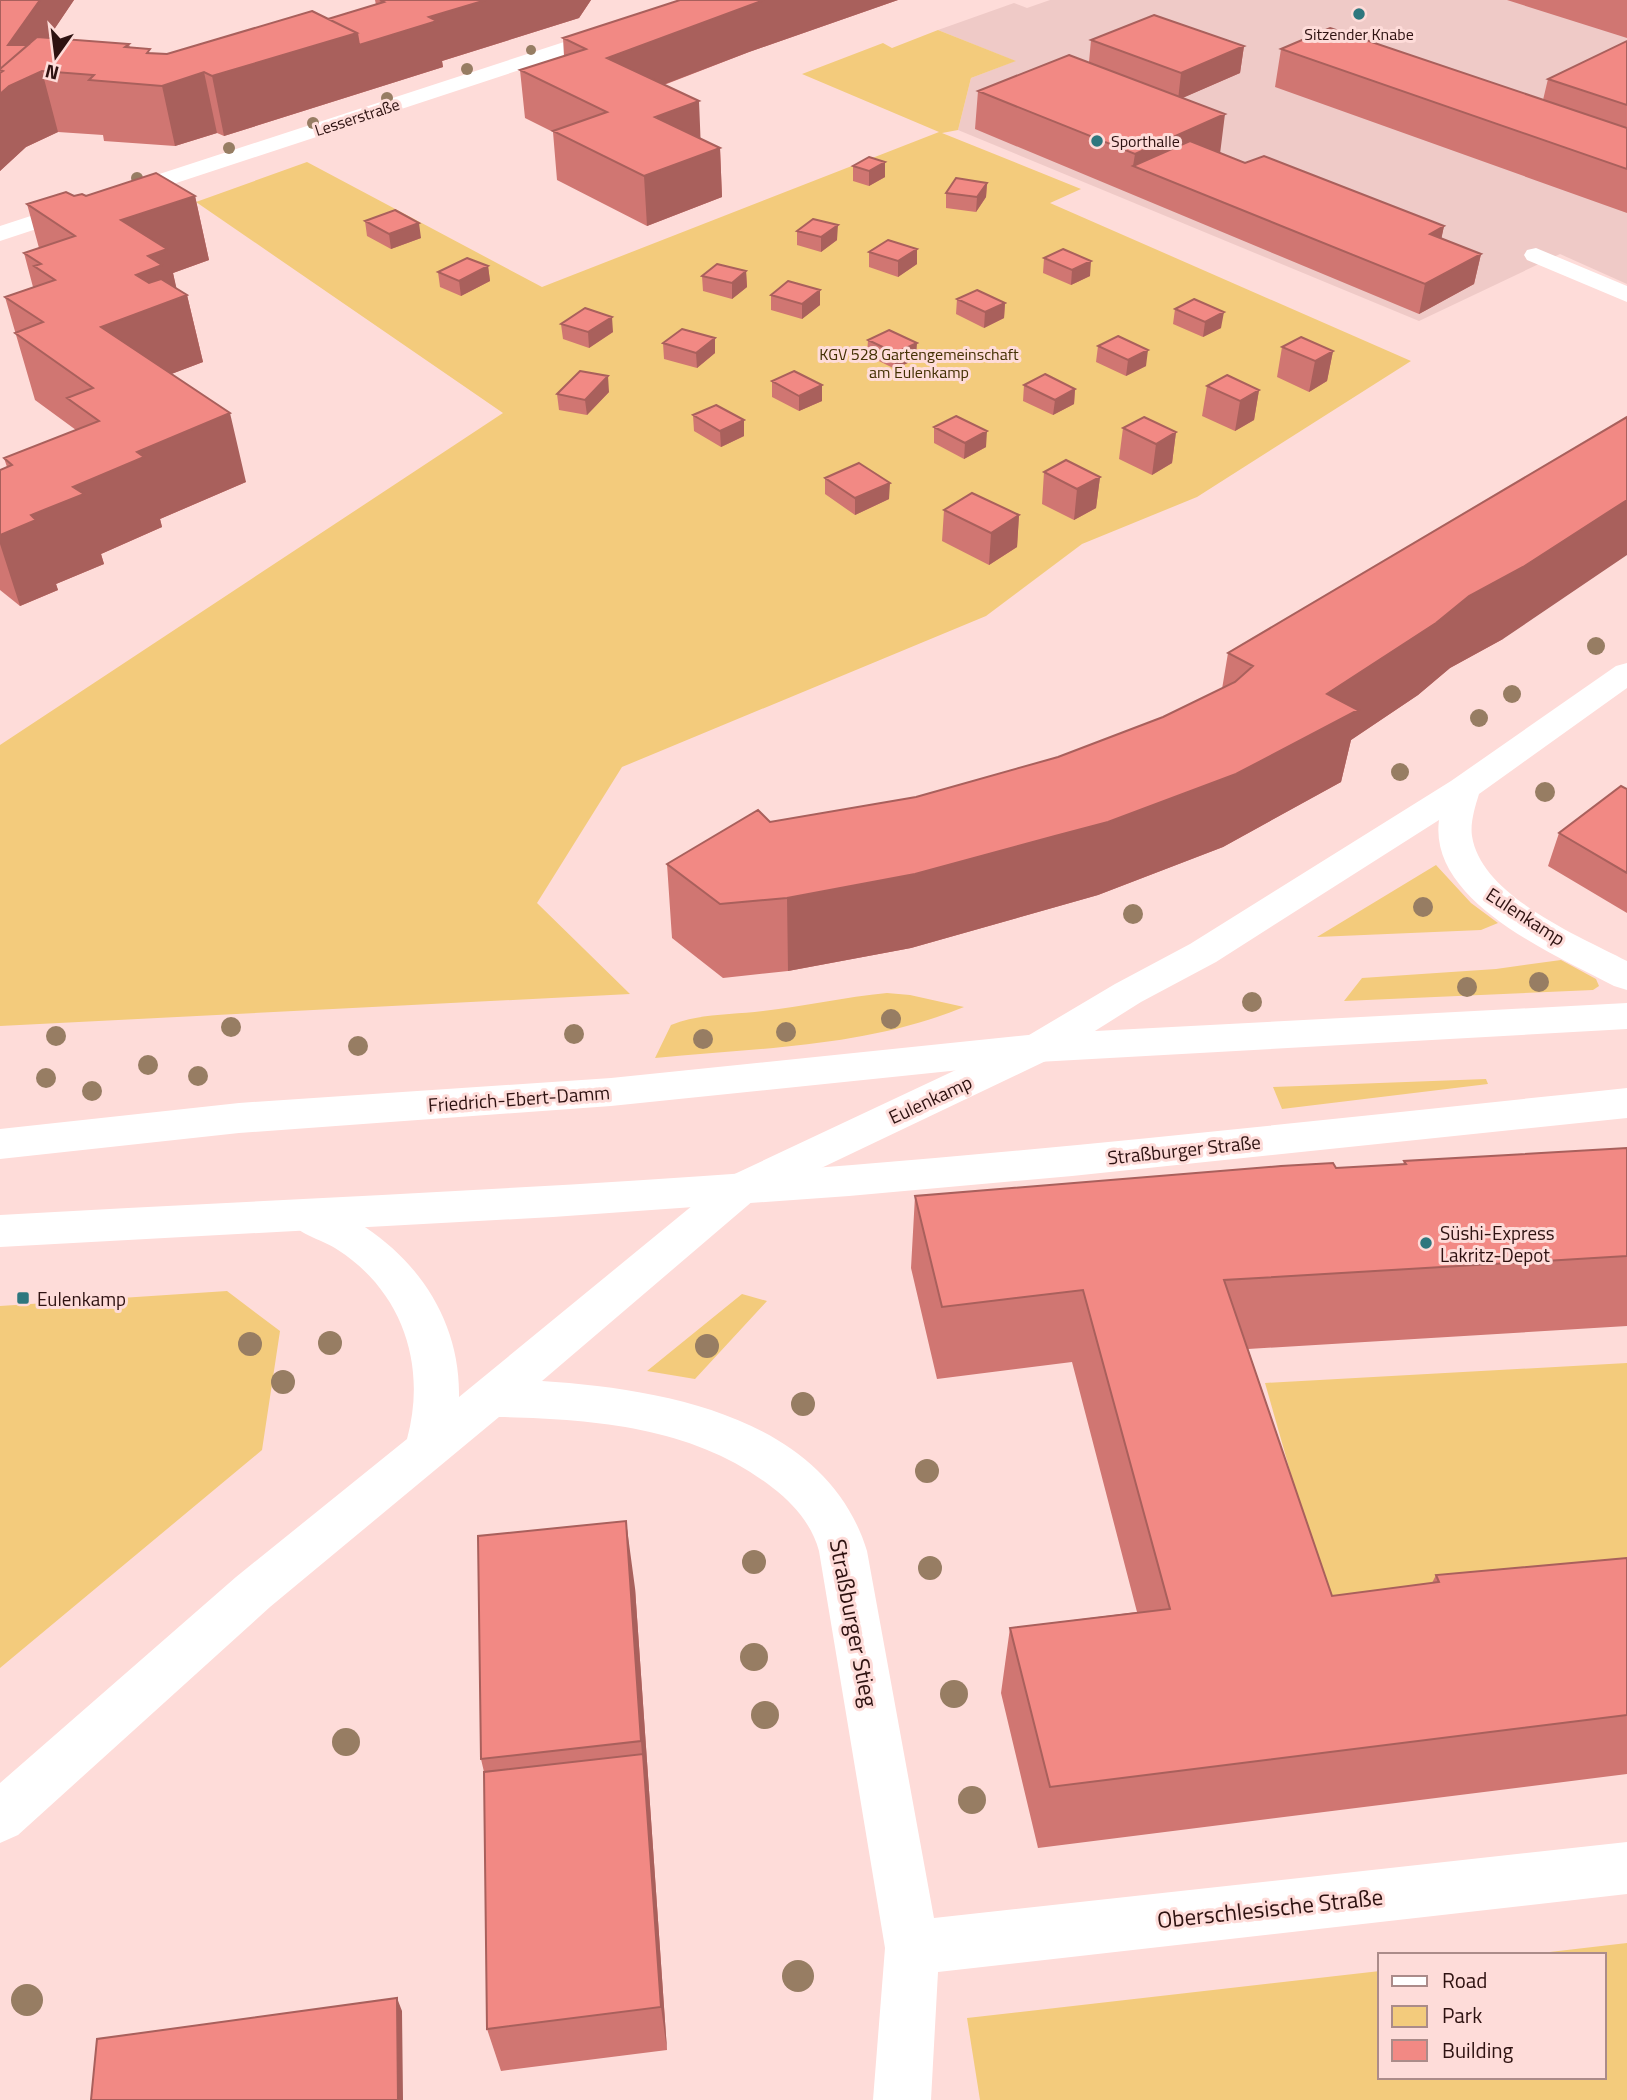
<svg xmlns="http://www.w3.org/2000/svg" width="1627" height="2100" font-family="'Titillium Web',sans-serif">
	<rect width="100%" height="100%" fill="#fedcd9"/>
	<path fill="#efcac7" d="M1050 0H1627V284L1560 254 1419 321 958 130 971 78 1015 61 938 30 1014 3 1027 8Z"/>
	<path fill="#f3cb7c" d="M938 30 1016 61 971 78 958 130 942 133 1081 189 1050 203 1411 361 1197 497 1082 544 986 616 622 767 537 903 630 994 0 1026V745L503 413 196 202 307 162 542 287 939 132 802 74 883 43 892 48Z
		M1436 865 1471 903 1498 923 1481 930 1317 937Z
		M1561 960 1596 979 1599 986 1593 990 1344 1001 1362 978 1496 969Z
		M887 993 910 995 964 1007C867 1047 758 1048 655 1058L671 1025C700 1013 733 1015 763 1011 805 1006 845 997 887 993Z
		M1486 1079 1488 1084 1282 1109 1273 1087Z
		M227 1291 280 1331 262 1450 0 1668V1306Z
		M742 1294 767 1301 695 1379 647 1371Z
		M1627 1363V1579L1327 1601 1265 1383Z
		M1627 1943V2100H980L967 2018 1380 1971V2077H1604V1955H1524Z"/>
	<g fill="none" stroke-linecap="round" stroke-linejoin="round">
		<path fill="#fff" fill-rule="evenodd" d="M693 0H723L720 4 0 241V226Z
			M1536 248 1627 286V302L1527 260 1524 255 1527 250Z
			M1627 663V688L1479 794C1475 807 1470 823 1472 836 1481 896 1579 936 1627 961V990L1614 986C1556 955 1428 902 1439 820L1216 962 1141 1002 1052 1058 754 1200 542 1381C664 1389 826 1417 867 1551L934 1918 1627 1842V1894L938 1972 931 2100H873L885 1948 819 1551C812 1525 794 1504 773 1488 696 1427 594 1419 499 1417L270 1607 18 1835 0 1843V1783L236 1577 407 1439C427 1366 403 1292 338 1250 320 1238 296 1235 285 1215L291 1204 306 1199C393 1227 461 1302 459 1397L726 1178 1024 1038 1115 984 1190 944 1451 781 1616 666Z"/>
		<path fill="#fff" fill-rule="evenodd" d="M1627 1003V1029L1038 1062 611 1106 239 1133 0 1159V1129L239 1103 611 1078 1038 1034Z
			M1627 1088V1118L1072 1176 849 1196 553 1217 0 1247V1215C284 1199 568 1188 852 1165 1110 1144 1369 1115 1627 1088Z"/>
	</g>
	<g fill="#977d63">
		<circle cx="531" cy="50" r="5"/>
		<circle cx="467" cy="69" r="6"/>
		<circle cx="387" cy="98" r="6"/>
		<circle cx="313" cy="123" r="6"/>
		<circle cx="229" cy="148" r="6"/>
		<circle cx="137" cy="178" r="6"/>
		<circle cx="1596" cy="646" r="9"/>
		<circle cx="1512" cy="694" r="9"/>
		<circle cx="1479" cy="718" r="9"/>
		<circle cx="1400" cy="772" r="9"/>
		<circle cx="1545" cy="792" r="10"/>
		<circle cx="1423" cy="907" r="10"/>
		<circle cx="1133" cy="914" r="10"/>
		<circle cx="1539" cy="982" r="10"/>
		<circle cx="1467" cy="987" r="10"/>
		<circle cx="1252" cy="1002" r="10"/>
		<circle cx="891" cy="1019" r="10"/>
		<circle cx="231" cy="1027" r="10"/>
		<circle cx="786" cy="1032" r="10"/>
		<circle cx="574" cy="1034" r="10"/>
		<circle cx="56" cy="1036" r="10"/>
		<circle cx="703" cy="1039" r="10"/>
		<circle cx="358" cy="1046" r="10"/>
		<circle cx="148" cy="1065" r="10"/>
		<circle cx="198" cy="1076" r="10"/>
		<circle cx="46" cy="1078" r="10"/>
		<circle cx="92" cy="1091" r="10"/>
		<circle cx="330" cy="1343" r="12"/>
		<circle cx="250" cy="1344" r="12"/>
		<circle cx="707" cy="1346" r="12"/>
		<circle cx="283" cy="1382" r="12"/>
		<circle cx="803" cy="1404" r="12"/>
		<circle cx="927" cy="1471" r="12"/>
		<circle cx="754" cy="1562" r="12"/>
		<circle cx="930" cy="1568" r="12"/>
		<circle cx="754" cy="1657" r="14"/>
		<circle cx="954" cy="1694" r="14"/>
		<circle cx="765" cy="1715" r="14"/>
		<circle cx="346" cy="1742" r="14"/>
		<circle cx="972" cy="1800" r="14"/>
		<circle cx="798" cy="1976" r="16"/>
		<circle cx="27" cy="2000" r="16"/>
	</g>
	<path fill="#d07672" d="M0 0H74L48 38 129 44 130 48 151 53 167 54 328 19 376 5 375 0H591L579 18 442 61 443 67 224 136 217 133 175 146 104 141 103 135 58 132 26 147 0 171Z
		M680 0H898L749 52 664 85 700 138 720 148 722 197 647 226 557 180 553 132 525 118 520 70 564 56 563 38Z
		M1507 0H1627V38Z
		M1091 40 1244 46 1240 73 1182 98 1220 153 1245 163 1444 226 1441 239 1481 254 1474 284 1419 314 975 129 978 91 1089 62Z
		M1627 41V213L1275 87 1281 49 1543 100 1548 79Z
		M853 166 885 177 869 186 853 181Z
		M987 183 986 197 976 212 946 208V193Z
		M74 196H195L209 260 173 273 176 288 187 295 203 362 171 374 246 482 160 519 162 527 101 554 104 564 56 584 58 590 20 606 0 590V470L7 467 4 458 76 430 35 400 5 297 33 287 24 253 39 248 27 204Z
		M365 221 421 238 391 249 367 236Z
		M797 231 837 240 821 252 797 245Z
		M869 252 917 264 898 277 869 267Z
		M1044 258 1090 276 1071 285 1043 273Z
		M488 266 490 281 461 296 440 287 438 272Z
		M746 271 747 287 732 299 703 291 702 276Z
		M771 295 820 305 802 319 771 310Z
		M957 299 1005 303 1004 318 984 328 956 314Z
		M1175 309 1221 328 1203 337 1173 324Z
		M561 324 613 332 589 348 563 339Z
		M868 340 916 359 895 369 867 355Z
		M663 343 715 353 697 368 664 359Z
		M1098 346 1146 366 1126 376 1096 362Z
		M1282 347 1333 351 1327 381 1309 392 1277 377Z
		M772 381 822 401 799 411 772 397Z
		M1024 385 1075 389 1074 404 1053 415 1023 401Z
		M1207 386 1259 390 1254 420 1235 431 1202 416Z
		M609 392 587 415 559 410 557 394Z
		M693 415 744 436 721 447 694 431Z
		M934 427 986 447 964 459 934 443Z
		M1123 428 1176 432 1172 463 1152 475 1119 459Z
		M1044 472 1100 477 1096 508 1074 520 1042 504Z
		M825 478 889 499 855 515 825 494Z
		M944 510 1019 515 1017 547 989 565 942 541Z
		M1503 639 1450 668 1418 695 1351 740 1341 782 1223 847 1098 895 911 948 788 971 723 978 672 938 667 864 770 822 916 797 1058 757 1163 717 1222 689 1228 653Z
		M1627 789V913L1548 866 1559 833Z
		M1627 1148V1326L1248 1349 1332 1596 1432 1583 1436 1575 1627 1558V1774L1038 1848 1001 1693 1010 1628 1137 1612 1072 1362 937 1379 911 1268 915 1196 1403 1165 1404 1161Z
		M635 1588 667 2050 501 2071 487 2029 484 1772 481 1759Z"/>
	<path fill="#a9605c" d="M40 0H74L33 61 42 71 58 132 26 147 0 171V94L8 45Z
		M486 0H591L579 18 442 61 443 67 224 136 212 76 357 33 429 17Z
		M764 0H898L749 52 610 105 607 58Z
		M1244 46 1240 73 1178 100 1181 73Z
		M204 72 217 133 175 146 162 86Z
		M699 101 701 150 655 117Z
		M1225 114 1220 154 1133 166 1135 154Z
		M720 148 722 197 647 226 644 176Z
		M885 162V177L869 186V171Z
		M987 183 986 197 976 212 977 197Z
		M195 196 209 260 173 273 179 299 187 295 203 362 119 394 101 327 121 220Z
		M419 223 421 238 391 249 389 234Z
		M838 225 837 240 821 252V237Z
		M1444 226 1438 255 1430 234Z
		M917 249V264L898 277V261Z
		M1481 254 1474 284 1419 314 1425 284Z
		M1091 261 1090 276 1071 285 1072 270Z
		M488 266 490 281 461 296 459 281Z
		M746 271 747 287 732 299V283Z
		M820 290V305L802 319V304Z
		M1005 303 1004 318 984 328 985 312Z
		M1224 312 1221 328 1203 337 1205 322Z
		M612 317 613 332 589 348 588 332Z
		M715 338V353L697 368 696 353Z
		M917 343 916 359 895 369V353Z
		M1148 350 1146 366 1126 376 1128 360Z
		M1333 351 1327 381 1309 392 1315 361Z
		M608 376 609 392 587 415 585 400Z
		M822 385V401L799 411V396Z
		M1075 389 1074 404 1053 415 1055 400Z
		M1259 390 1254 420 1235 431 1240 401Z
		M230 413 246 482 160 519 162 527 101 554 104 564 56 584 58 590 20 606 0 544V535L73 487 137 452Z
		M744 420V436L721 447 720 431Z
		M987 431 986 447 964 459 965 443Z
		M1176 432 1172 463 1152 475 1156 444Z
		M1100 477 1096 508 1074 520 1077 489Z
		M890 483 889 499 855 515V498Z
		M1627 500V555L1503 639 1450 668 1418 695 1351 740 1341 782 1223 847 1098 895 911 948 788 971 787 898 1327 694 1469 596Z
		M1019 515 1017 547 989 565 991 533Z
		M626 1521 635 1588 667 2050 661 2007 641 1741Z
		M397 1998 402 2011 403 2100H398Z"/>
	<path fill="#f28984" stroke="#a9605c" stroke-width="2" d="M0 0H40L8 45H28L0 69Z
		M380 0H486L429 17 437 21 359 45 357 33 328 19 384 2Z
		M680 0H764L607 58 699 101 655 117 720 148 644 176 553 131 607 112 520 70 586 49 563 38Z
		M312 11 357 33 212 76 204 72 162 86 89 80 94 75 42 71 9 86 0 94V73L3 71 0 70V69L37 37 129 44 125 47 150 49 147 53 167 54Z
		M1154 15 1244 46 1181 73 1091 40Z
		M1330 28 1627 128V169L1281 49Z
		M1627 41V105L1548 79Z
		M1069 55 1225 114 1135 154 978 91Z
		M1190 141 1245 163 1264 156 1444 226 1430 234 1481 254 1425 284 1133 166Z
		M869 157 885 162 869 171 853 166Z
		M156 173 195 196 121 220 167 249 148 256 162 265 136 275 149 283 161 279 187 295 101 327 230 413 137 452 144 457 73 487 84 494 31 515 36 520 0 535V470L12 465 4 458 99 421 67 398 93 388 15 333 43 322 5 297 55 280 34 266 41 264 24 253 75 236 27 204 66 192 74 196 82 194 86 196Z
		M956 178 987 183 977 197 946 193Z
		M395 210 419 223 389 234 365 221Z
		M813 219 838 225 821 237 797 231Z
		M888 240 917 249 898 261 869 252Z
		M1063 249 1091 261 1072 270 1044 258Z
		M467 258 488 266 459 281 438 272Z
		M717 264 746 271 732 283 702 276Z
		M788 281 820 290 802 304 771 295Z
		M977 290 1005 303 985 312 957 299Z
		M1194 299 1224 312 1205 322 1175 309Z
		M585 308 612 317 588 332 561 324Z
		M682 329 715 338 696 353 663 343Z
		M889 330 917 343 895 353 868 340Z
		M1118 336 1148 350 1128 360 1098 346Z
		M1301 337 1333 351 1315 361 1282 347Z
		M580 371 608 376 585 400 557 394Z
		M794 371 822 385 799 396 772 381Z
		M1045 374 1075 389 1055 400 1024 385Z
		M1227 375 1259 390 1240 401 1207 386Z
		M716 405 744 420 720 431 693 415Z
		M956 416 987 431 965 443 934 427Z
		M1144 417 1176 432 1156 444 1123 428Z
		M1627 417V500L1523 567 1469 596 1436 623 1327 694 1358 710 1236 774 1108 822 1055 836 915 874 787 898 720 904 667 864 758 810 770 822 916 797 1058 757 1163 717 1235 682 1253 666 1228 653Z
		M1066 460 1100 477 1077 489 1044 472Z
		M859 463 890 483 855 498 825 478Z
		M972 493 1019 515 991 533 944 510Z
		M1621 786 1627 789V873L1559 833Z
		M1627 1148V1256L1224 1280 1332 1596 1439 1582 1436 1575 1627 1558V1715L1050 1787 1010 1628 1170 1609 1083 1290 942 1307 915 1196 1281 1166 1333 1163 1336 1168 1406 1164 1404 1161Z
		M626 1521 641 1741 481 1759 478 1536Z
		M643 1754 661 2007 487 2029 484 1772Z
		M397 1998 398 2100H91L97 2039Z"/>
	<g fill="#2e777e" stroke="#fedcd9" stroke-width="2.5">
		<circle cx="1359" cy="14" r="7"/>
		<circle cx="1097" cy="141" r="7"/>
		<circle cx="1426" cy="1243" r="7"/>
		<rect x="16" y="1291" width="14" height="14" rx="3.5"/>
	</g>
	<g text-anchor="middle" dominant-baseline="central" stroke-width="6" stroke-linejoin="round" paint-order="stroke">
		<g font-size="16" fill="#2e1211" stroke="#fedcd9">
			<text x="1359" y="34">Sitzender Knabe</text>
			<text x="1111" y="141" text-anchor="start">Sporthalle</text>
		</g>
		<g font-size="16" fill="#2e1211" stroke="#fedcd9">
			<text transform="translate(357 117) rotate(-18)">Lesserstraße</text>
		</g>
		<g font-size="16" fill="#433003" stroke="#fedcd9">
			<text x="919" y="354">KGV 528 Gartengemeinschaft<tspan x="919" dy="18">am Eulenkamp</tspan></text>
		</g>
		<g font-size="19" fill="#2e1211" stroke="#fedcd9">
			<text transform="translate(1526 916) rotate(33)">Eulenkamp</text>
			<text transform="translate(519 1098) rotate(-4)">Friedrich-Ebert-Damm</text>
			<text transform="translate(930 1099) rotate(-25)">Eulenkamp</text>
			<text transform="translate(1184 1149) rotate(-6)">Straßburger Straße</text>
		</g>
		<g font-size="19" fill="#2e1211" stroke="#fedcd9" text-anchor="start">
			<text x="1440" y="1232">Süshi-Express<tspan x="1440" dy="22">Lakritz-Depot</tspan></text>
			<text x="37" y="1298">Eulenkamp</text>
		</g>
		<g font-size="23" fill="#2e1211" stroke="#fedcd9">
			<text transform="translate(854 1623) rotate(79)">Straßburger Stieg</text>
			<text transform="translate(1270 1908) rotate(-6)">Oberschlesische Straße</text>
		</g>
	</g>
	<rect x="1378" y="1953" width="228" height="126" fill="#fedcd9" stroke="#ab8b89" stroke-width="2"/>
	<rect x="1392" y="1976" width="35" height="10" fill="#ffffff" stroke="#ab8b89" stroke-width="2"/>
	<text x="1442" y="1988" font-size="21" fill="#2e1211">Road</text>
	<rect x="1392" y="2006" width="35" height="21" fill="#f3cb7c" stroke="#ab8b89" stroke-width="2"/>
	<text x="1442" y="2023" font-size="21" fill="#2e1211">Park</text>
	<rect x="1392" y="2040" width="35" height="21" fill="#f28984" stroke="#ab8b89" stroke-width="2"/>
	<text x="1442" y="2058" font-size="21" fill="#2e1211">Building</text>
	<g transform="translate(56 56) rotate(194)" stroke="#fedcd9" stroke-width="5" paint-order="stroke">
	<path d="M0-5L12 26L0 18L-12 26Z" fill="#2e1211"/>
	<text y="-10" font-size="19" font-weight="bold" text-anchor="middle" fill="#2e1211">N</text>
	</g>
</svg>
